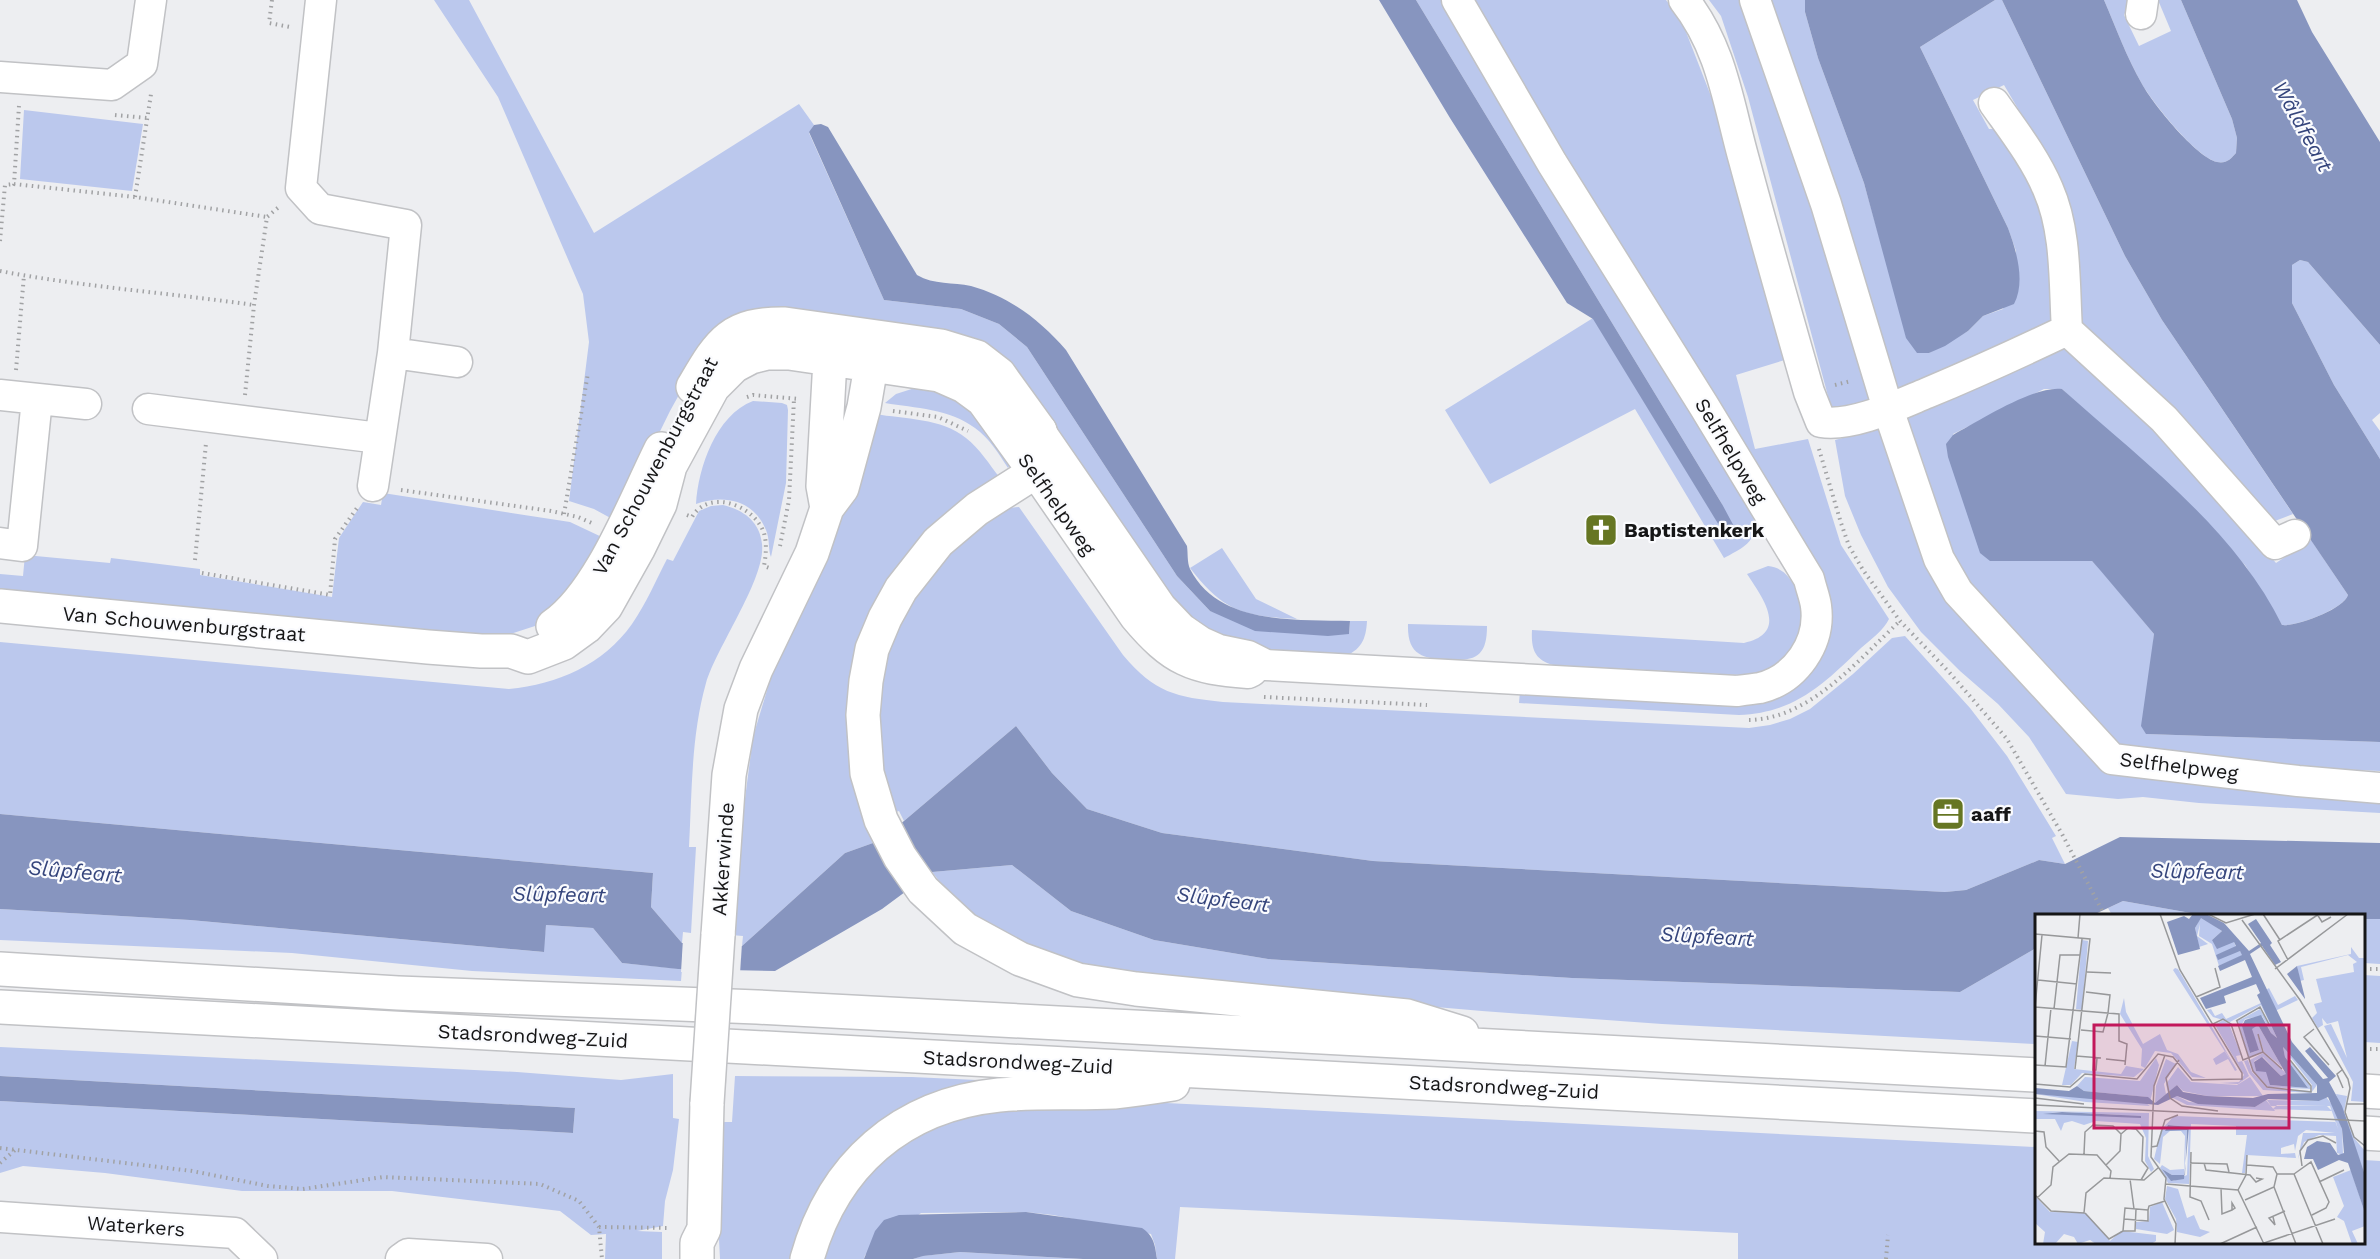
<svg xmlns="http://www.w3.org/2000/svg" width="2380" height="1259" font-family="'Work Sans',sans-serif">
	<rect width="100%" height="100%" fill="#edeef1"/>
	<path fill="#bbc8ed" d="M434 0H469L594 233 799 104 814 125 809 133 884 300 961 309 999 324 1027 347 1177 576 1210 611 1349 634 1350 621H1367C1366 640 1361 650 1343 657L1278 653 1217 640 1176 608 1037 403 706 346 670 411 616 521 594 509 569 501 589 342 583 294 498 97Z
		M1416 0H1442L1753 516C1760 541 1743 548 1724 558L1635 409 1490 484 1445 410 1593 318 1728 539 1722 504Z
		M1475 0H1666L1681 19 1723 127 1788 359 1736 375 1755 449 1808 439 1841 545 1889 619C1884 630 1870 640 1861 648 1823 685 1794 713 1739 715L1519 703 1520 691 1797 682 1816 567 1479 12Z
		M1709 0H1739L1811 199 1873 401 1832 411 1748 97 1721 16Z
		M1760 0H1805V12L1818 58 1864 183 1880 240 1929 353 1968 331 1983 316 2003 309 2016 251 2008 228 1920 47 1995 0H2002L2125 256 2162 320 2293 514 2267 524 2072 321 2027 124 2004 85 1973 100 1989 129H2000L2046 207 2051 322 1892 398Z
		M2104 0H2131L2124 15 2139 46 2171 31 2158 0H2181L2232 119 2237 138 2236 153C2231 159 2226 164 2217 162 2196 157 2153 103 2142 84 2127 58 2116 28 2104 0Z
		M24 110 143 124 132 191 20 179Z
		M2300 260 2308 262 2380 345V413L2372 420 2380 431V459L2334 385 2292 303V265Z
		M2065 341 2180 450 2276 563 2311 540 2348 595C2344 609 2295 627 2282 625L2245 565 2062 389H2044L1953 434 1991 561H2092L2100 569 2154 634 2146 734 2380 742V771L2164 761 2127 756 1959 583 1899 420Z
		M921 386 961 398 1014 457 1008 468C999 454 989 438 975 428 950 409 915 408 885 403L896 394Z
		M753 401 782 403 787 405 788 410 786 483 771 557C768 550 770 539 766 530 754 500 724 494 696 504 698 468 716 415 753 401Z
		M875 414C904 419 942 418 966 438 980 449 989 464 1000 478L891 583 866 821 873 843 845 853 742 946 743 936 731 935 743 814 753 737 771 677 826 560 855 483Z
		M1881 428 1920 551 1928 572 1944 596 2096 760 2380 790V813L2199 803 2143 797 2118 799 2066 794 2029 737 1998 704 1960 671 1921 632 1888 587 1861 535 1845 496 1835 440Z
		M383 493 570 522 606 539 552 615 535 626 501 637 0 594V574L23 576 25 555 110 563 111 558 200 569V575L332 597 339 538 363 502 381 505Z
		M723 505C744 510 760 522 762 544 766 578 717 646 706 683 691 736 692 792 689 847H696L691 933 683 932 682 943 651 907 653 873 0 814V642L509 689C558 684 603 665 632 624 646 604 656 580 667 559L673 561 699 511 711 506Z
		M1019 507 1123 655C1155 693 1176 697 1223 702L1749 728 1770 725 1790 719 1810 709 1853 674 1892 638 1905 636 1970 708 2007 756 2056 836 2052 838 2065 864 2039 860 1966 890 1945 892 1373 861 1162 833 1087 809 1052 773 1016 726 904 821 899 811 893 813 881 773 876 682 895 623 945 548 1009 508Z
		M1222 548 1256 599 1297 619C1243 616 1224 612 1190 568Z
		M1768 566C1793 568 1804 601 1802 623 1800 637 1792 651 1782 660 1770 671 1755 674 1740 675L1553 665C1534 660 1531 648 1532 630L1744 643C1790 633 1762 597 1747 574Z
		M1408 624 1487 626C1487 655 1477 661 1450 660 1422 659 1407 655 1408 624Z
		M1012 865 1071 911 1154 940 1268 959 1572 978 1960 992 2036 948V1044L1662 1024 1482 1011 1320 997 1100 970 1004 938 954 900 932 872Z
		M2123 901 2202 915H2217H2112L2108 908Z
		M0 909 190 920 543 952 546 925 593 928 622 963 682 969 681 981 472 971 292 953 0 940Z
		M2364 919H2380V964L2364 963Z
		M2364 975 2380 976V1043L2364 1042Z
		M0 1047 517 1072 621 1080 673 1074V1118L679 1119 673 1170 665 1201 663 1226 637 1231 662 1232V1259H605L606 1234 591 1235 560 1211 392 1191H242L105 1173 23 1166 0 1173V1101L573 1133 575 1108 0 1076Z
		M735 1076 912 1077 999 1081 926 1100 794 1259H720L718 1219 722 1122H732Z
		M1146 1102 2036 1147V1242H2364V1160L2380 1161V1259H1738V1233L1180 1207 1175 1259H1157L1155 1245 1151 1234 1053 1215 1026 1212 921 1213 865 1255 864 1259H818L829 1228 887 1151 970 1111Z
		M960 1252 1083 1259H913L922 1256Z"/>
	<path fill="#8795bf" d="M1379 0H1416L1722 504 1737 532 1728 540 1593 319 1567 303 1450 118Z
		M1805 0H1995L1920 47 2008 228C2016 250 2026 281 2014 304L1983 316 1968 331 1945 346 1929 353H1917L1906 338 1864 183 1818 58 1805 12Z
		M2002 0H2104C2116 28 2127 58 2142 84 2153 104 2196 157 2217 162 2226 164 2231 159 2236 153L2237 138 2232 119 2181 0H2297L2312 32 2380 142V345L2308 262 2300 260 2292 265V303L2334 385 2380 459V742L2146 734 2141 726 2154 634 2100 570 2092 561H1990L1980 553 1948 457 1946 444 1953 435C1979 421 2035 385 2062 389 2140 459 2235 529 2282 625 2296 627 2344 609 2348 595L2162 320 2125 256Z
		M821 124 828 127 917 275C934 285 953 282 971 286 1010 297 1040 320 1066 350L1187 546C1188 553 1187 562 1190 569 1219 626 1296 619 1350 621L1349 634 1328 636 1255 631 1210 611 1177 576 1027 347 999 324 961 309 884 300 809 132 814 125Z
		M1016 726 1052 773 1087 809 1162 833 1373 861 1945 892 1966 890 2039 860 2065 864 2120 837 2380 843V919H2364V916L2202 915 2123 901 2093 915 2036 916V948L1960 992 1572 978 1268 959 1154 940 1071 911 1012 865 932 872 882 909 775 971 678 969 622 963 593 928 546 925 544 952 190 920 0 909V814L653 873 651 907 682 943 742 946 845 853 873 843 904 821Z
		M0 1076 575 1108 573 1133 0 1101Z
		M1026 1212 1142 1228C1154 1236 1155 1245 1157 1259H1083L960 1252 923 1256 913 1259H864L875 1231 884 1220 899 1215Z"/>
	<path fill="#edeef1" d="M683 939 742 943 740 974 681 972Z"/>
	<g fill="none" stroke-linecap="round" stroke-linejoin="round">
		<g stroke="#c1c2c5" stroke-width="33">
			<path id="minor" d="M321 0 301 188 320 209 406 225 393 353 373 486
				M1684 0C1722 48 1728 103 1744 160 1765 238 1787 315 1809 392L1821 422C1853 427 1898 405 1927 393 1975 373 2021 352 2067 330
				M1755 0 1826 204 1888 409 1939 559 1958 592 2112 759 2298 781 2380 788
				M2141 14 2143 0
				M0 77 112 85 142 64 151 0
				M1994 103C2013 130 2035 158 2048 189 2067 232 2064 284 2067 330L2164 419 2275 544 2295 535
				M393 353 457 362
				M0 395 86 404
				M148 409 379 438
				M1040 431 1161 607 1182 629 1201 642 1219 650 1248 656 1266 665 1737 691C1745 690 1753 689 1760 688 1796 679 1821 643 1816 606 1815 598 1811 588 1809 579L1704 406 1552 163 1457 0
				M1035 472 1135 617C1172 661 1192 669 1248 673L1252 671
				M0 543 22 546 37 399
				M0 1217 235 1233 262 1259
				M401 1259 408 1254 487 1259"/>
		</g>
		<g stroke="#c1c2c5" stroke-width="36">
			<path id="tertiary" d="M693 387C719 343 729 323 785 324L941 346 977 357 999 374 1040 431
				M827 508 823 486 830 360 844 345
				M0 606 428 647 481 651H511L528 657 564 643 586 627 606 606 638 549 660 504 670 466 713 387 734 366 751 357 767 353H789L939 375 964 386 983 400 1035 472
				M553 626C600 594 635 501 661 449
				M718 935 729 775 741 709 756 669 812 553 827 508 842 488 864 407 871 366 861 346
				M697 1259V1243L704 1229 707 1103"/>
		</g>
		<g stroke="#c1c2c5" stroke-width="36">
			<path id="trunk" d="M1040 431 1035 472 977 509 938 542 901 589 885 618 872 649 866 681 863 715 867 773 881 820 900 857 923 890 965 929 1020 959 1078 980 1136 989 1407 1016 1462 1033
				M0 969 398 993 757 1007 2036 1075
				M0 1007 2036 1116
				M2364 1091 2380 1092
				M2364 1133 2380 1134
				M807 1259C833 1165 901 1105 999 1095 1038 1091 1076 1094 1114 1092 1134 1090 1154 1087 1173 1084"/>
		</g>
		<path stroke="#a1a2a4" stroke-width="4" stroke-dasharray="1.5 4.5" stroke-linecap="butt" d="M272 0 269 23 290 27
			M19 106 14 184 135 197 267 217
			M115 115 147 118
			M135 197 151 94
			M0 241 5 185 14 184
			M0 271C84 287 170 293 254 305
			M16 370 24 275
			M1835 385 1851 381
			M245 395 254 305 267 217 280 206
			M747 397 753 395 799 399
			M893 411 938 417 968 431
			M1819 449 1841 523 1849 546 1863 570 1900 621 1949 672 2007 739 2062 834 2105 916
			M401 490 551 511 578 517 594 524
			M564 514 588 373
			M687 515 692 517C709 488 754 505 764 533 767 544 766 555 764 566L772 569
			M780 546 789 500 794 399
			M195 560 206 443
			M202 573 330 595 335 539 357 508
			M1264 697 1427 705
			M1749 720C1810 719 1858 660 1900 621
			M2364 969H2380
			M2364 1049H2380
			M0 1148 192 1171 268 1186 303 1189 383 1177 540 1184 579 1201 599 1227 602 1259
			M0 1163 15 1150
			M599 1227 671 1228
			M1886 1259 1888 1235"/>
		<use href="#minor" stroke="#fff" stroke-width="30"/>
		<use href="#tertiary" stroke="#fff" stroke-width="33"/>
		<use href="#trunk" stroke="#fff" stroke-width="33"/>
		<g stroke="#c1c2c5" stroke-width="36" stroke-linecap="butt">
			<path id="tertiary-bridge" d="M707 1103 718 935"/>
		</g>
		<use href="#tertiary-bridge" stroke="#fff" stroke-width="33"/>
	</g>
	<defs>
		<g id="church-square" transform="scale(1.725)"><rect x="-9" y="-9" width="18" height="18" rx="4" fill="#667623" stroke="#fafbfe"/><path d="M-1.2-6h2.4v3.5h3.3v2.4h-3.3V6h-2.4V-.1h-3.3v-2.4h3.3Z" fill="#fff"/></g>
		<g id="office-square" transform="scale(1.725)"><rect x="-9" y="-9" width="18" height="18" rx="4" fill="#667623" stroke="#fafbfe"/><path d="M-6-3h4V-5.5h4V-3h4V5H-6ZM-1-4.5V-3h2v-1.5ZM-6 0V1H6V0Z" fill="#fff"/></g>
	</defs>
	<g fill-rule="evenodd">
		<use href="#church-square" x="1601" y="530"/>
		<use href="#office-square" x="1948" y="814"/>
	</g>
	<g text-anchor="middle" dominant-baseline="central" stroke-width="4.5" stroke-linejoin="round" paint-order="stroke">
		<g font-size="20" fill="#161617" stroke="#fafbfe">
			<text transform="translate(1731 451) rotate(59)">Selfhelpweg</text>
			<text transform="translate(655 466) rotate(-62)">Van Schouwenburgstraat</text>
			<text transform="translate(1057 504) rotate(55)">Selfhelpweg</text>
			<text transform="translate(184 624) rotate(5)">Van Schouwenburgstraat</text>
			<text transform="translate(2179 766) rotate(7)">Selfhelpweg</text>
			<text transform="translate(723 859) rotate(-86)">Akkerwinde</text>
			<text transform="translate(533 1036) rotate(3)">Stadsrondweg-Zuid</text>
			<text transform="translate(1018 1062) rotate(3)">Stadsrondweg-Zuid</text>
			<text transform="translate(1504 1087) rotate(3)">Stadsrondweg-Zuid</text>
			<text transform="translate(136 1226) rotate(4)">Waterkers</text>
		</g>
		<g font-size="20" font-weight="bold" fill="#161617" stroke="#fafbfe" text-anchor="start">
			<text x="1624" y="530">Baptistenkerk</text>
			<text x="1971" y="814">aaff</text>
		</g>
		<g font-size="21" font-style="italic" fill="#35457c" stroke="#fafbfe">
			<text transform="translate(2303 126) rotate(61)">Wâldfeart</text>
			<text transform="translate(75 871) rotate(5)">Slûpfeart</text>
			<text transform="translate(2197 871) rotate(1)">Slûpfeart</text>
			<text transform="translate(559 894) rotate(1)">Slûpfeart</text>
			<text transform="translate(1223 899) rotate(7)">Slûpfeart</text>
			<text transform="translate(1707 936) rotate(3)">Slûpfeart</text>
		</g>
	</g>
	<g transform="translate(2035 914)">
		<rect width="330" height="330" fill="#edeef1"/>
		<path d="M166 3 187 17 177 26 199 28 201 33 182 41 205 37 208 41 184 52 177 30 164 22 165 10 162 22 173 30 164 33 160 14ZM47 26 53 27 47 96 41 95ZM316 33 324 44H330V188L316 187 318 168 289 112 296 110 312 144 303 107 292 110 287 104 288 111 283 114 277 104 282 99 279 90 287 88 281 65 319 58 318 50 322 48 313 41 266 53 269 66 265 67 262 52 316 40ZM140 54 143 55 202 156 200 157 193 145 181 151 178 145 190 137 201 155 138 56ZM234 74 243 91 260 82 263 86 240 97 231 76ZM89 84 91 98 108 130 125 120 132 136 143 140 156 158 171 164 157 163 136 139 120 137 110 154 106 152 107 135 85 100ZM226 89 242 124 236 119 227 102 210 105 207 110 215 139 224 136 216 115 223 111 247 153 229 138 223 118 227 138 214 144 203 107 225 95 237 114 226 91 195 108 178 103 172 96 176 95 180 102 187 99 191 105ZM188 106 194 110 206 141 201 142 203 148 207 147 214 162 203 170 184 169 204 168 209 161 180 111ZM37 127 43 128 39 155 86 160 91 152 109 155 99 163 47 159 36 171H27ZM248 133 282 171 276 179 228 176 214 159 209 147 213 146 217 158 232 174 277 177V171L256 144 254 146 274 170 276 175 233 173 218 157 215 146 228 139 252 160 246 162 228 143 219 147 221 157H231L236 163 235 171 273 174 250 143ZM121 144 124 151 115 188 112 183 49 177 42 172 50 163 105 167ZM131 145 141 150 129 170 131 180 120 189 121 172ZM143 153 156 168 202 171 215 163 228 182H172L148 177 142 171 133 179 131 170ZM0 180 108 187 115 192 51 188ZM301 180 312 182 309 198 319 224 330 237V261ZM142 182 154 188 220 193 231 186 240 197 152 191 136 183ZM291 183 300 194 307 215 308 241 302 239 301 222 284 221 269 228 263 245 268 219H300L271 216 263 222 260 237 259 230 246 234V240L260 239 261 244 212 241 210 259H207L212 221H201V212L156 210 154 270 133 269 125 254 127 251 135 256 149 255 150 222 146 217H135L128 223 125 250 119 245 126 216 139 202 301 208 303 215 295 192H236L232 186 284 187ZM133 211 154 213 152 261 138 267 127 255 137 261H149L152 216 132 215ZM242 191 292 192 297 197 238 195ZM0 197 114 199 113 242 119 255 116 258 110 247 111 224 105 210 61 207 49 211 37 207 29 209 26 217 20 205H0ZM27 198 106 202 16 199ZM316 256 330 299V312L317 317 323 330H317L309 307 302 303 309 292 298 263ZM132 272 143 275 152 304 159 301 165 315 175 318 165 323 142 318 141 305 130 285ZM0 282 15 298 51 299 75 327 86 317 121 321V327L116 330H61L55 326 43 330 39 323 29 320 20 330H8L10 318 0 309ZM127 288 139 316 132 320 101 315V308L114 307 115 293Z" fill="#bbc8ed" fill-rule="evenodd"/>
		<path d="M158 0H171L189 9 214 37 226 29 213 10 221 5 237 29 235 31 246 48 240 51 227 32 215 40 257 128 288 165 293 164 270 137 275 133 301 162 294 168 307 192 330 261V299L313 249 304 246 283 256 278 245H269L272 233 282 227 295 229 303 241 309 239 307 215 293 183 284 187 233 185 220 193 163 190 142 182 123 191 0 180V174L34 177 42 172 49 177 113 183 120 189 142 171 148 178 172 182 218 184 233 180 282 179V171L248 133 250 143 273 174 235 171 231 158 221 157 219 148 227 143 246 162 251 160 223 111 217 115 224 136 215 139 207 112 210 106 226 101 236 119 242 124 222 81 225 79 221 70 189 82 191 89 171 95 165 84 217 63 210 46 185 57 183 52 207 41 205 37 183 46 181 41 201 32 199 28 182 35 177 26 187 17 166 4 160 14 165 35 143 41 132 8 149 2 154 5ZM262 52 270 84V85L252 60ZM27 198 106 202V204L8 200ZM133 211 154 213 149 265 136 267 127 255 137 261H150L152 216 130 217Z" fill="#8795bf"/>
		<path fill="none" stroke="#97989a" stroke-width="1.5" d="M173 0 191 9 220 0M228 0 245 26M282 0 287 8 296 3M207 6 265 86 313 165 315 174 310 198 319 223 330 232M0 20 55 25 40 155M43 24 45 0M253 46 243 27 284 0M240 55 313 0M52 58 76 59M3 66 42 70M161 83 185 73 180 54M0 93 84 100V127L92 130 90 151M0 93 7 21M19 95 25 41H45M201 107 225 93 235 112M202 107 218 157 232 173 276 178V172L255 146M178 110 188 105 196 110 208 146 228 138M279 115 269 123 294 151M46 116 68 118 73 99 75 81 51 78M223 120 228 138 247 155M0 122 36 125M130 141 119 172 116 243 131 264 129 285 141 310 140 330M41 142 66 144M59 144 58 156H61L62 144M71 145 90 147M144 146 131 164 135 184 147 192 183 197M0 151 31 153 47 25M10 152 16 94M307 156 302 160 308 174M0 170 35 173 50 160 102 165 123 140 138 143 157 166 207 165V159L145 56 125 0M0 184 49 190M311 190H330M0 191 330 207M0 217 9 218 11 233 24 247M116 233 122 232 130 206 143 201M156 238 155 283 166 287 174 306M49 240 50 218 58 211 78 212 86 220M155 249 192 250 194 258M169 249 171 256 215 261 221 268 227 265 221 264M71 251 85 237 86 220 93 214 101 215 108 223 107 247 113 254 106 266M212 251 238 253 242 260M267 252 265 237 273 226 288 222 301 229M259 260 276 248 294 288 291 294 277 301M95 265 99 295M284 268 309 256M131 270 203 276 229 330M239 273 261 330M186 274 187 300 197 296 200 294 197 289V296M203 276 211 261 212 241M0 281 16 297 49 299 51 279 69 264 109 266 123 254M2 284 16 271 18 253 34 240 62 241 76 257 75 264M210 286 239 273 242 260H259L288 330M113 296 114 292 130 287M50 299 74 325 88 317M238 303 240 311 234 304 250 297M89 305 113 307V296M88 317 90 294 113 296M88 317H100L101 295M229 329 300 305M185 330 222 313"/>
		<path fill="#c2185b" fill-opacity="0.15" stroke="#c2185b" stroke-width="3" d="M59 111H254V214H59Z"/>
		<rect width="330" height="330" fill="none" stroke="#161617" stroke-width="3"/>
	</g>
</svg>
